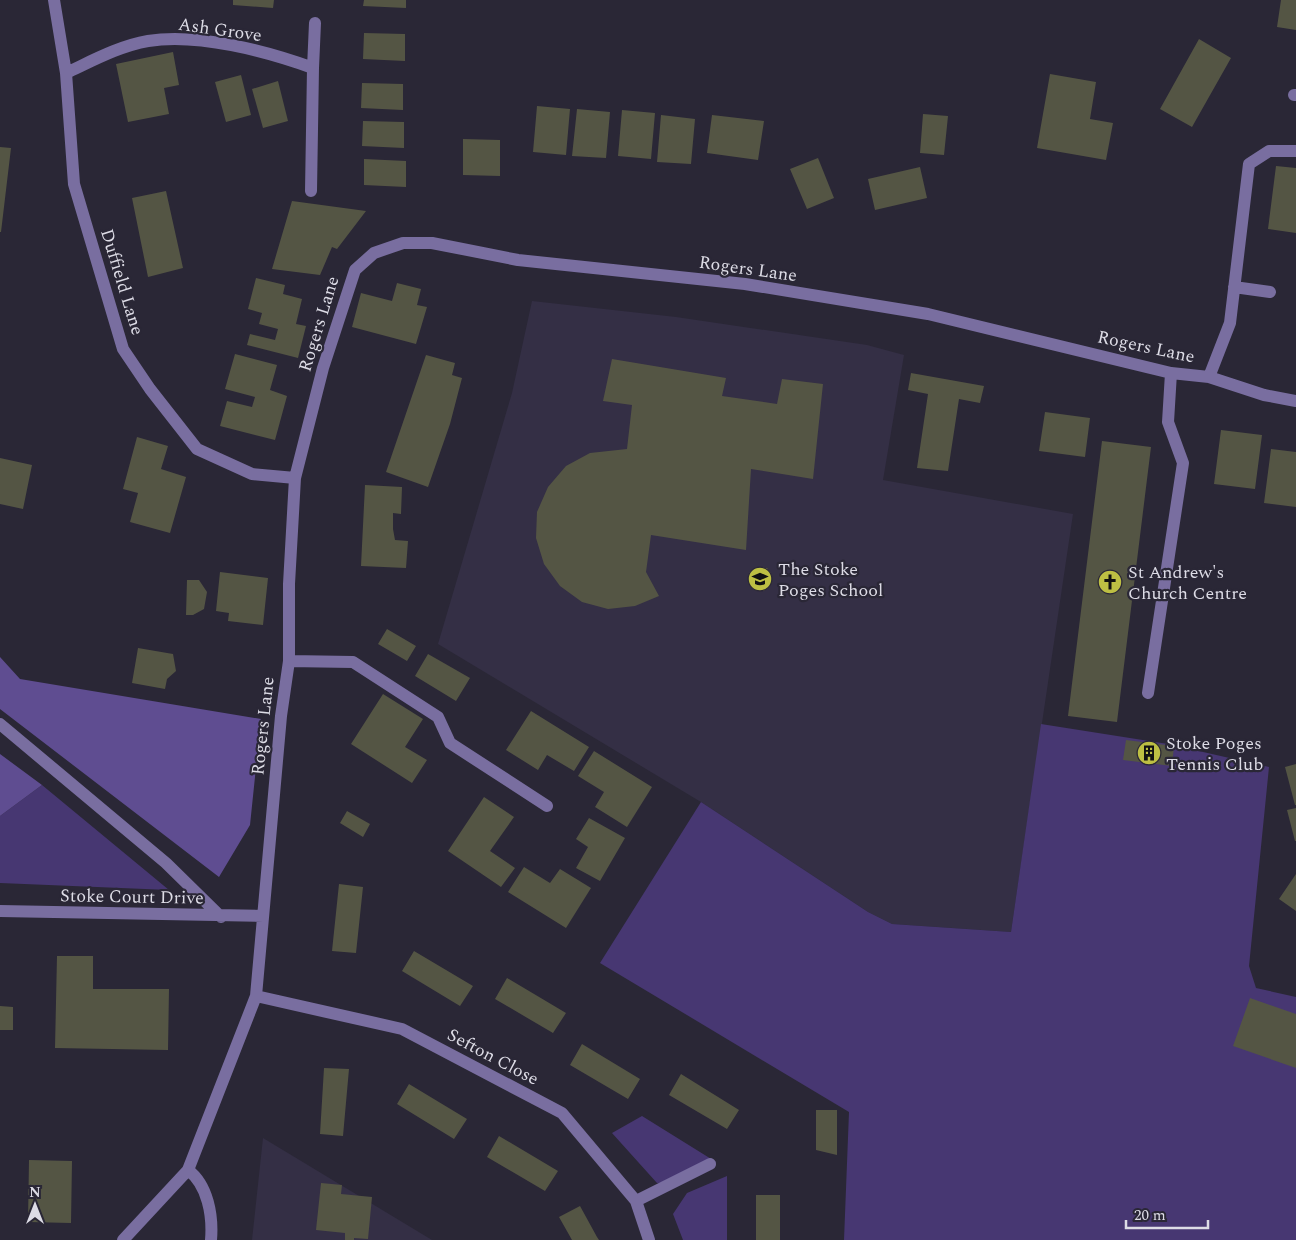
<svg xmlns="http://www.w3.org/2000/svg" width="1296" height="1240" font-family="Spectral,serif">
	<rect width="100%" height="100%" fill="#2a2736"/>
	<path fill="#342f45" d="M532 301 676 317 867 345 904 355 883 480 1073 514 1011 932 892 924 868 912 701 802 438 644 512 393Z
		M263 1138 432 1240H252Z"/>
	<path fill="#473772" d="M1041 724 1168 744 1269 767 1249 966 1256 988 1296 997V1240H844L849 1112 600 963 701 802 868 912 892 924 1011 932Z
		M42 785 169 890 0 883V816Z
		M642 1116 716 1162 680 1182 657 1183 612 1133Z
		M727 1176V1240H683L673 1214 687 1193Z"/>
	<path fill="#5f4d91" d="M0 657 20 679 261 719 250 825 219 877 0 709Z
		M0 754 42 785 0 816Z"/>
	<path fill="#545544" d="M233 0H274L273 8 233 5Z
		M364 0H406V8L363 6Z
		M1281 0H1296V30L1277 27Z
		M364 33 405 34V61L363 59Z
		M1199 39 1231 58 1192 127 1160 109Z
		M173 52 179 85 164 88 169 114 128 122 116 64Z
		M1050 74 1096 82 1090 119 1113 123 1106 160 1037 148Z
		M241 75 251 115 226 122 215 82Z
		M278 81 288 121 263 128 252 89Z
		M362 83 403 84V110L361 108Z
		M537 106 570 109 566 155 533 152Z
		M577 109 610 112 606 158 572 156Z
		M622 110 655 113 651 159 618 156Z
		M923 114 948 116 944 155 920 153Z
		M661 115 695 119 691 164 657 162Z
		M712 115 764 121 758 160 707 153Z
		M363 121 404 122V148L362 146Z
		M463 139 500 140V176L463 175Z
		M0 147 11 148 1 232H0Z
		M818 158 834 198 807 209 790 169Z
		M364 159 406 161V187L364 185Z
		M1276 166 1296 168V233L1268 229Z
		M920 167 927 198 875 210 868 179Z
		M166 191 183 268 148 277 132 198Z
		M292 201 366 211 337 249 332 247 320 275 272 269Z
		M256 278 285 285 283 294 302 299 296 324 306 326 298 358 247 345 250 334 275 340 278 329 259 324 262 313 248 309Z
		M397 283 421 289 417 305 427 307 416 344 352 327 361 293 392 301Z
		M235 354 277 365 270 390 287 396 275 440 220 426 227 401 252 407 255 397 225 389Z
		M426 355 455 363 452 375 462 378 450 424 428 487 386 472Z
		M612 359 726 378 722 396 777 404 782 379 823 384 813 479 751 469 746 550 651 535 646 572 659 596 635 606 608 609 582 602 560 586 544 564 536 538 537 512 548 487 566 466 590 453 627 449 632 405 603 401Z
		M911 373 984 386 980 403 959 399 948 471 917 468 928 394 908 390Z
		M1045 412 1090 418 1085 457 1039 451Z
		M1221 430 1262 435 1255 489 1214 484Z
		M137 437 168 446 161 469 186 477 170 533 130 522 138 493 123 489Z
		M1102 441 1151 447 1117 722 1068 716Z
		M1271 449 1296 452V507L1264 503Z
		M0 458 32 465 23 509 0 504Z
		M365 485 402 487 401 514 393 513V529L395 540 408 541 406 568 361 566Z
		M220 572 268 578 263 625 228 621 229 613 216 611Z
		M187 580H199L207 592 204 609 193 615H186Z
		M387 629 416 646 407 661 378 644Z
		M138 648 173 654 176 671 167 679 165 689 132 683Z
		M428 654 470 678 456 701 415 676Z
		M383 694 423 719 405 747 427 760 412 783 351 744Z
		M531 711 589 747 574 771 547 755 538 770 506 750Z
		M1126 740 1174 746 1172 766 1123 760Z
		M594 751 652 787 627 827 595 807 604 792 578 776Z
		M1296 764V805H1295L1285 767Z
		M484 797 514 817 490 851 515 868 501 887 448 851Z
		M1296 808V841H1295L1287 810Z
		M347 811 370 824 363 837 340 823Z
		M589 818 625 838 600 881 576 868 588 847 576 839Z
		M524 867 550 883 560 869 591 888 566 928 508 892Z
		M1296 874V911L1279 899Z
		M339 884 363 887 356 953 332 951Z
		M414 951 473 986 460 1006 402 971Z
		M57 956H93V989H169L168 1050 55 1048Z
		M507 978 566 1013 553 1033 495 999Z
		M1250 998 1296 1014V1068L1233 1046Z
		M0 1006 13 1007V1030H0Z
		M582 1044 640 1079 628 1099 570 1065Z
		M324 1068 349 1069 343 1136 320 1134Z
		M681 1074 739 1110 727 1129 669 1095Z
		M409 1084 467 1119 454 1139 397 1104Z
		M816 1110H837V1155L816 1150Z
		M499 1136 558 1171 545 1191 487 1157Z
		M29 1160 72 1161 71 1223 28 1222Z
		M321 1183 342 1185 341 1194 372 1197 368 1239 354 1238V1240H345V1233L316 1230Z
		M756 1195H780V1240H756Z
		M580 1206 597 1237 599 1240H572L559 1217Z"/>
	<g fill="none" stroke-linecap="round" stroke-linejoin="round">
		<path stroke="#796ea0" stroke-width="12" d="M54 0 66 73 74 184 123 349 150 389 197 449 252 474 295 478
			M313 68 315 23
			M66 73C92 61 119 46 148 41 198 33 266 51 313 68L311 191
			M1294 95H1296
			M1234 287 1270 292
			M1209 377 1230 323 1249 164 1269 151H1296
			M289 661 353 662 438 717 450 743 547 806
			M1148 693 1183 463 1168 422 1171 373
			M0 724 166 863 221 917
			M0 911 263 916
			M256 996 402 1029 562 1113 636 1201 649 1240
			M636 1201 710 1164
			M123 1240 188 1170
			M211 1240C213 1216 208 1185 188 1170L256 996 281 716 289 661V584L295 478 323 368 355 270 374 253 403 243H432L518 260 745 284 928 314 1171 373 1209 377 1264 395 1296 401"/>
	</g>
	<defs>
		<g id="school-disc" transform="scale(1.25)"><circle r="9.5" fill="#bdbf43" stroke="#2a2736"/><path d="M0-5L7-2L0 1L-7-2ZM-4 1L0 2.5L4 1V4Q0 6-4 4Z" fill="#111"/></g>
		<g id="church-disc" transform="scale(1.25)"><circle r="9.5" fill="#bdbf43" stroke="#2a2736"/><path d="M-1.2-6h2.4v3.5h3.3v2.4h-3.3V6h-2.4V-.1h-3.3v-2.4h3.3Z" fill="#111"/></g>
		<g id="building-disc" transform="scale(1.25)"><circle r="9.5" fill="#bdbf43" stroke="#2a2736"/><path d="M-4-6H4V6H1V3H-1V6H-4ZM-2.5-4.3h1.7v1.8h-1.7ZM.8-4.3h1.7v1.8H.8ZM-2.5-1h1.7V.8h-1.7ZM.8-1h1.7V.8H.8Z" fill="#111"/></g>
	</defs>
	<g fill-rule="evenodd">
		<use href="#school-disc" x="760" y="579"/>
		<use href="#church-disc" x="1110" y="582"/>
		<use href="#building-disc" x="1149" y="753"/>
	</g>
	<g text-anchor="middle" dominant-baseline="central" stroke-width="4.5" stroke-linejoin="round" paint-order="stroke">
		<g font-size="18" fill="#dddce6" stroke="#2a2736">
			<text transform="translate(220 30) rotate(8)">Ash Grove</text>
			<text transform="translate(748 269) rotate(8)">Rogers Lane</text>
			<text transform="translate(122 282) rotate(73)">Duffield Lane</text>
			<text transform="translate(319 324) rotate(-73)">Rogers Lane</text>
			<text transform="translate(1146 347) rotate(12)">Rogers Lane</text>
			<text transform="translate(263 726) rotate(-84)">Rogers Lane</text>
			<text transform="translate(132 897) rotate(1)">Stoke Court Drive</text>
			<text transform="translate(493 1057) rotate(28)">Sefton Close</text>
		</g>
		<g font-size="18" fill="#dddce6" stroke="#2a2736" text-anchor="start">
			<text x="778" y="569">The Stoke<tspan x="778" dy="21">Poges School</tspan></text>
			<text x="1128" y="572">St Andrew's<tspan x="1128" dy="21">Church Centre</tspan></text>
			<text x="1166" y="743">Stoke Poges<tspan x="1166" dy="21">Tennis Club</tspan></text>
		</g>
	</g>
	<g transform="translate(35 1205)" stroke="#2a2736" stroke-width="4" paint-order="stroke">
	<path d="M0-4L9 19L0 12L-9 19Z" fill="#dddce6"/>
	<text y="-8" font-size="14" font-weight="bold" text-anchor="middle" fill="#dddce6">N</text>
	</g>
	<path d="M1126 1220v8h82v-8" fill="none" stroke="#dddce6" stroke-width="2.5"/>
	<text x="1134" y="1220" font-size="15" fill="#dddce6" stroke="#2a2736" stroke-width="4" paint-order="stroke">20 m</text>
</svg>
